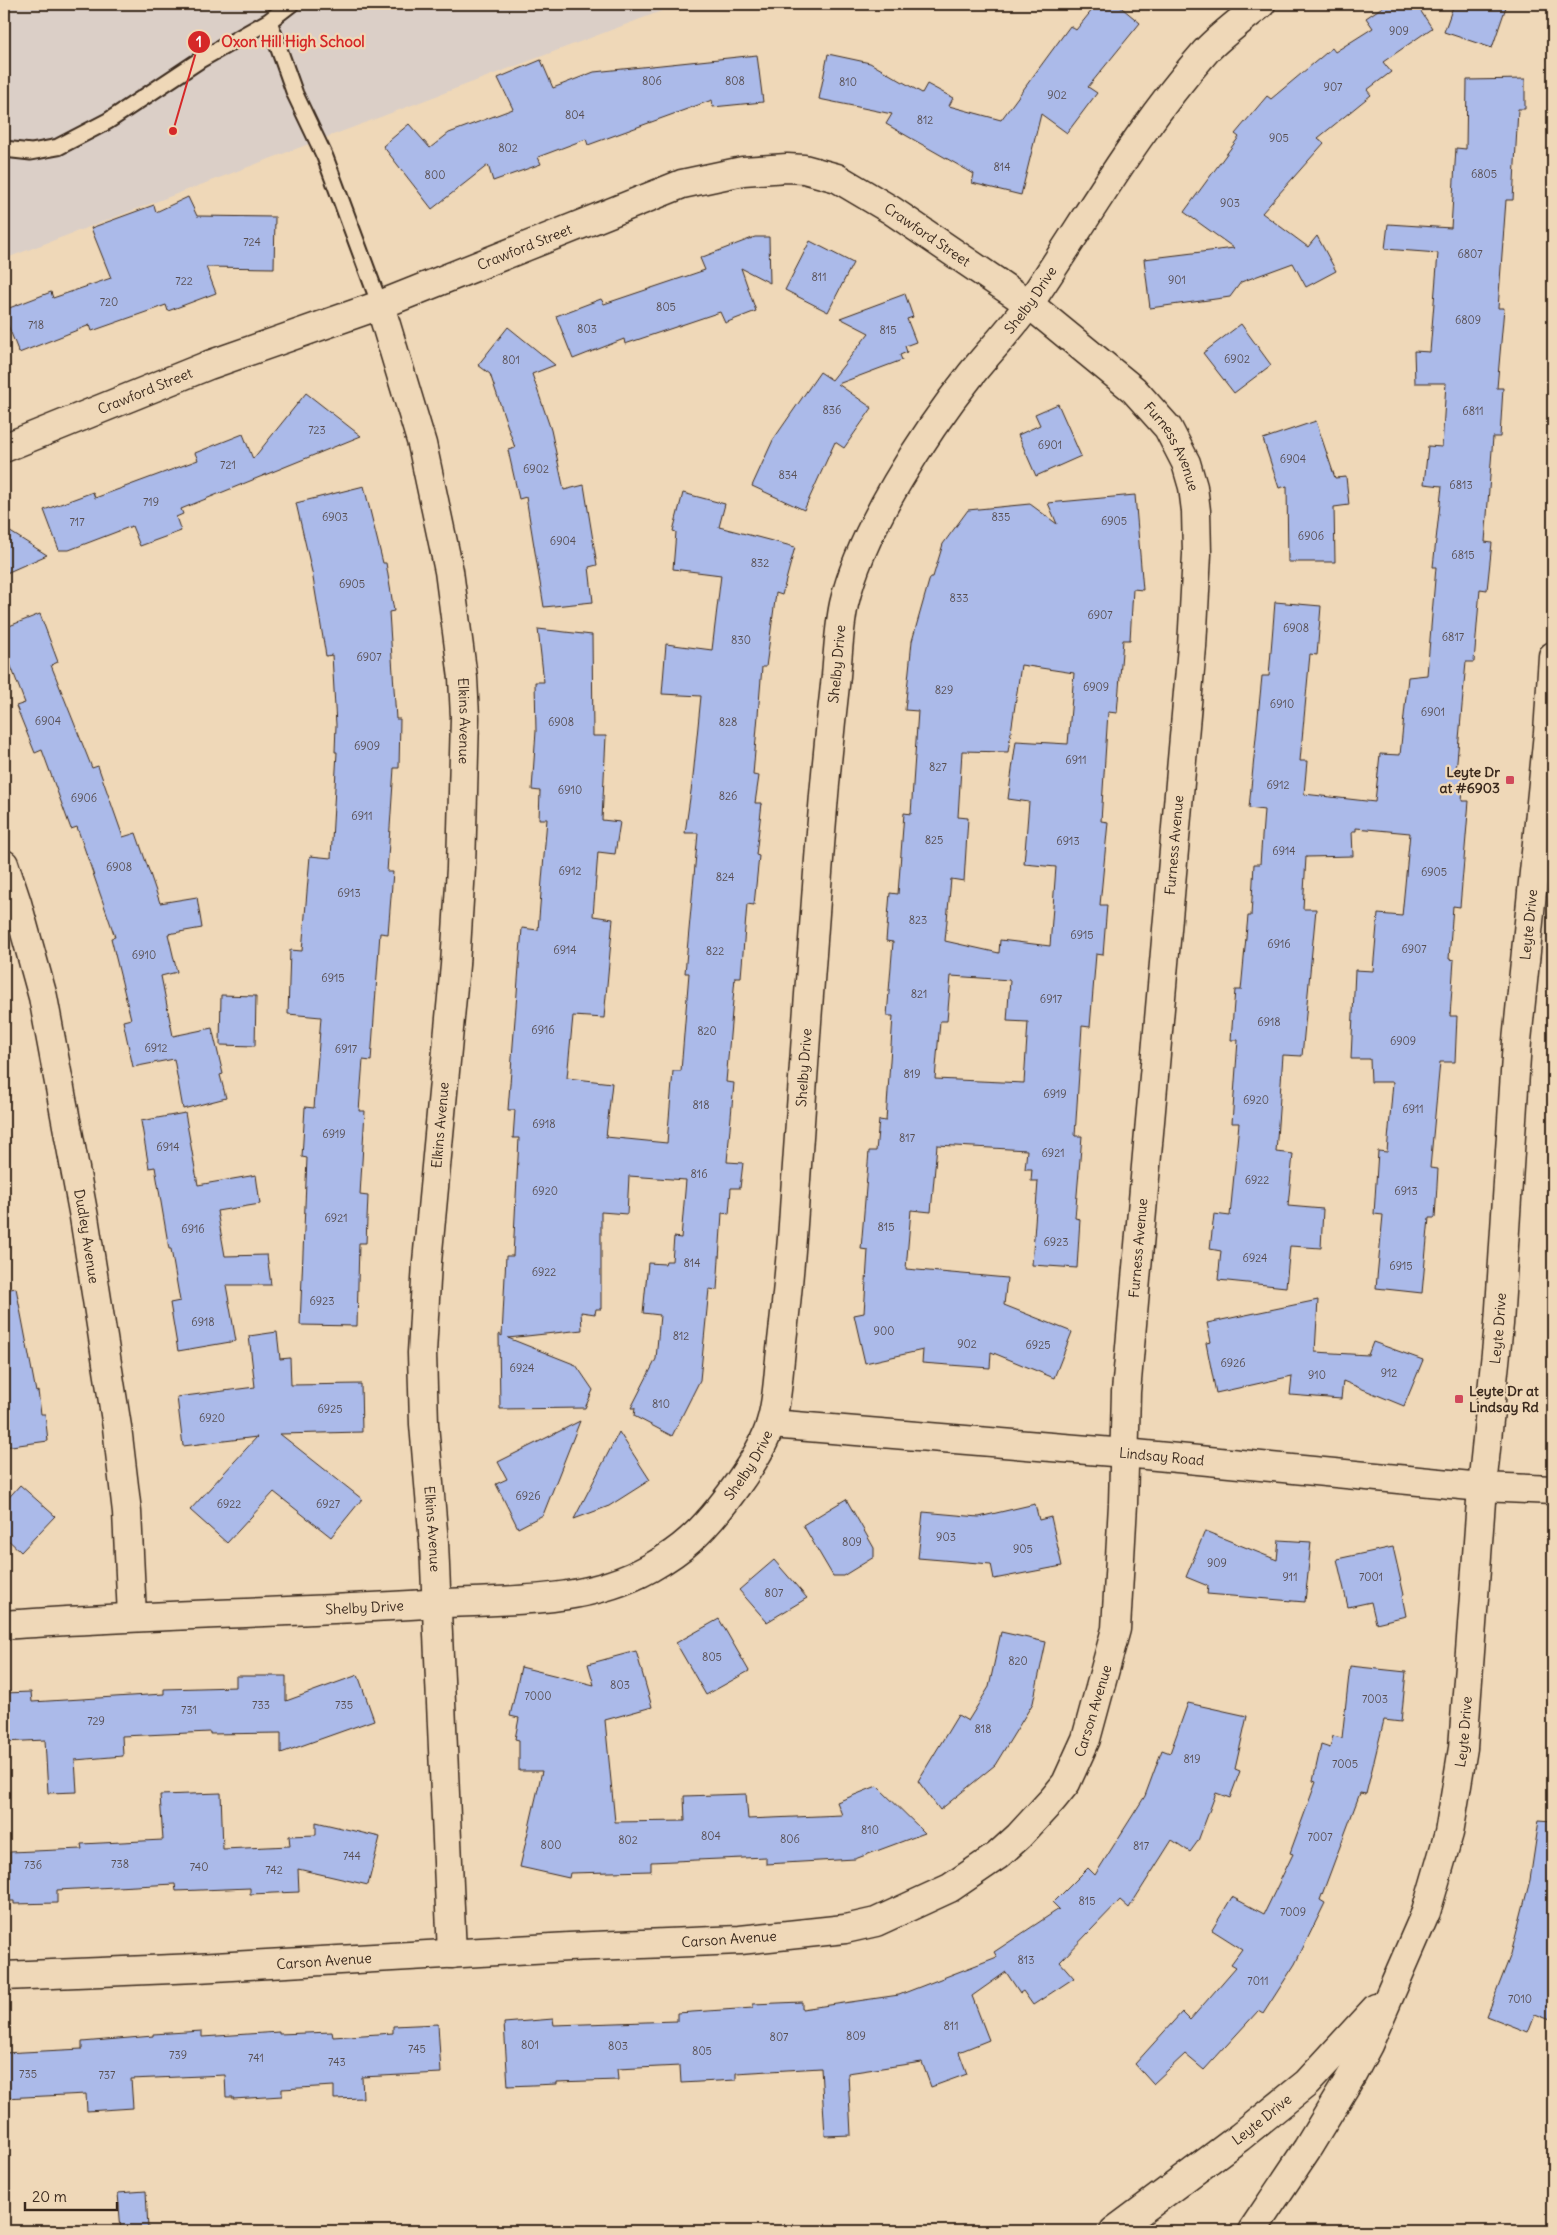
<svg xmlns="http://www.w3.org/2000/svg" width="1557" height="2235" font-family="Delius,sans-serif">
	<rect width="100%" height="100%" fill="#efd8b8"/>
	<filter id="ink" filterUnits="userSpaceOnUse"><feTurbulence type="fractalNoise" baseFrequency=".02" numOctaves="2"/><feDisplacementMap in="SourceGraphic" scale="10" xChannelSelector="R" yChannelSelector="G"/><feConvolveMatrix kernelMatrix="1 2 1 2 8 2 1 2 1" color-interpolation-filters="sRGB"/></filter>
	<g filter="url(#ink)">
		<path fill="#dbcfc7" d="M4 4H680L4 259Z"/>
		<path fill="#abbae9" stroke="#3b2a1e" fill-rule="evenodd" d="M1097 4H1117L1140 23 1088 87 1097 93 1067 133 1041 114 1021 195 972 183 974 174 886 124 892 114 819 99 828 54 870 63 922 93 927 84 953 98 949 106 1001 120 1070 26 1076 30Z
			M1387 4H1416L1432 28 1383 62 1391 72 1367 90 1371 95 1318 138 1324 143 1262 213 1308 247 1317 236 1336 271 1306 287 1293 263 1241 282 1230 297 1150 308 1144 259 1234 248 1184 212 1239 137 1235 134 1267 96 1271 99 1332 48 1335 52 1373 28 1366 18Z
			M1454 4H1507L1492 48 1444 32Z
			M757 55 763 102 713 107 712 100 588 145 586 139 538 157 541 164 493 181 488 165 432 209 383 146 409 124 430 148 449 133 513 109 498 78 541 60 553 88 594 72Z
			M1525 79V109H1518L1513 200H1506L1498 308H1504L1497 388H1503L1500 437H1493L1485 542 1492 543 1487 590 1480 589 1474 662H1466L1456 772H1464L1462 801H1469L1460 907 1453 906 1449 959 1454 960 1450 1016H1457L1455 1062H1440L1430 1168 1438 1169 1435 1218H1429L1422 1293 1376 1288 1383 1215 1374 1214 1378 1151 1387 1152 1393 1082H1371L1370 1059H1351L1355 970 1373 971 1378 914 1402 916 1410 833 1356 828V831H1352L1353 856 1306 857 1303 909H1316L1302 1056 1283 1055 1276 1152 1293 1154 1288 1206 1323 1209 1321 1248 1290 1246 1286 1287 1218 1280 1221 1251 1210 1249 1214 1214 1230 1216 1239 1123H1232L1238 1040H1231L1235 990H1241L1248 916H1251L1254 864H1260L1264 810 1249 808 1262 676H1269L1275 602 1321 606 1317 655 1310 654 1300 761H1307L1304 794 1375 802 1380 754 1400 755 1408 677 1427 675 1436 567H1433L1442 486 1424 484 1428 446 1442 447 1446 383H1415L1414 351 1430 352 1438 253 1385 249 1388 224 1451 228 1456 148 1466 149 1467 80Z
			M188 197 197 216 275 217 274 268 206 267 216 293 168 311 166 305 92 331 90 325 19 353 4 315V310L51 292 53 298 111 278 91 228 154 205 156 212Z
			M755 237H769L770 283 741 268 756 311 725 323 720 312 625 344 624 339 573 359 556 316 601 299 604 304 705 270 700 258Z
			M810 241 853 263 828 312 785 290Z
			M905 294 913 317 907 319 916 342 905 346 907 352 900 355 902 360 838 384 872 408 844 448 835 442 804 510 752 486 773 440 820 372 832 380 869 333 840 318Z
			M1241 324 1271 365 1234 393 1203 353Z
			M508 327 555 365 532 374 551 430 564 490 584 485 597 565 589 567 593 602 544 607 526 497 519 499 508 450 515 448 490 374 478 365Z
			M306 393 361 436 181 509 183 514 176 517 181 531 140 546 132 526 69 550H59L44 510 93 492 95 498 198 460 195 453 243 434 253 459Z
			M1058 404 1081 456 1036 476 1018 435 1040 425 1035 414Z
			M1316 421 1335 478 1346 477 1349 505 1334 507 1335 562H1288L1287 486 1279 488 1263 439Z
			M364 486 383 563H386L394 611 389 612 396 719H400L399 768H394L387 872H393L388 934 380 933 371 1061 363 1060 359 1111H365L360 1195 368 1196 366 1243H359L357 1326 300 1325 307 1158 302 1157 305 1107 314 1108 321 1017 288 1014 290 950 302 951 310 856 331 858 337 752H335L336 725 332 655 326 656 312 572 296 503Z
			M683 493 725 504 719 527 795 547 782 595 776 593 766 667H762L753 775 759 776 755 803H762L756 855 759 856 754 905 747 904 741 977H735L726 1082 734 1083 727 1162 743 1163 740 1188H731L729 1214 722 1213 717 1290 709 1289 700 1380 672 1436 634 1416 635 1408H631L656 1359 660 1315 643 1313 648 1263 665 1264 666 1261H672L674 1237 681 1238 686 1180 629 1176 627 1214 601 1212V1309H596L595 1314 581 1312 582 1330 508 1338 576 1365 593 1390 585 1408 500 1409 499 1334 502 1336 506 1256H513L519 1138H513L515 1110H508L522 928 538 930 547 819H539L540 791 532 790 536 731 535 682H544L538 629 592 635 593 736H606L602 820 620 822 615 854 598 852 593 916 613 919 604 1018 573 1016 567 1078 612 1083 606 1137 667 1143 673 1071H681L689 973H685L698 833H685L693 777 701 696 662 694 666 644 712 650 721 575 673 569 676 532 673 531Z
			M1135 495 1143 590 1133 589 1130 640H1123L1117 713 1108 712 1101 821 1108 822 1100 905H1107L1103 955 1096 954 1090 1027 1082 1026 1075 1136H1082L1075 1218 1080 1219 1077 1268 1032 1265 1038 1181H1031L1032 1169H1025L1027 1150 937 1145 931 1212 911 1210 906 1269 1007 1278 1004 1305 1072 1332 1054 1378 991 1352 990 1368 922 1363 923 1350 865 1363 854 1315 864 1313 868 1250 861 1249 869 1151H876L879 1120 886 1121 893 1016H887L893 942 886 941 890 893 898 894 904 813 911 814 918 711 905 710 912 641 929 581 931 577H933L943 544 968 510 1030 504 1057 524 1048 503ZM1021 665 1074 673 1068 744 1016 741 1008 799 1029 802 1024 864 1056 867 1050 946 1000 940 999 953 945 941 951 879 964 881 968 818 958 817 962 751 1008 752ZM951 976 1010 980 1007 1021 1028 1022 1024 1083 935 1079 940 1021H947Z
			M4 528 47 555 4 574Z
			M40 614 58 662 51 665 92 768 98 766 123 837 136 833 160 903 197 897 202 928 168 934 177 972 161 976 173 1036 212 1028 223 1074 220 1075 226 1098 183 1109 174 1059 133 1067 123 1021 131 1019 111 938 115 937 77 827 71 829 42 750 35 753 16 706 25 703 4 648V628Z
			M221 995 256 996 255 1046 220 1045Z
			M185 1113 198 1185 256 1175 260 1204 217 1211 225 1256 267 1255 271 1285H226L236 1341 178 1351 170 1303 180 1301 171 1249H169L155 1167 149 1168 141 1121Z
			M16 1288 36 1392 38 1391 41 1414H45L48 1441 4 1447V1290Z
			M1318 1300 1315 1352 1368 1355 1373 1342 1423 1360 1404 1406 1343 1381 1341 1399 1290 1395 1292 1376 1216 1393 1206 1343 1211 1342 1207 1323Z
			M277 1332 280 1359 290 1358 291 1385 361 1384 362 1432 280 1434 362 1499 331 1537 274 1492 227 1543 190 1510 257 1437 183 1446 177 1397 255 1387 249 1336Z
			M580 1421 543 1515 518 1528 496 1484 507 1479 498 1462Z
			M619 1432 650 1480 609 1506 574 1519Z
			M20 1485 55 1516 21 1552 4 1536V1503Z
			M846 1499 874 1548V1557L843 1576H833L803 1525Z
			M1035 1504 1039 1520 1051 1517 1062 1566 994 1579 991 1564 918 1558 923 1512 979 1517Z
			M1205 1531 1277 1560 1279 1540 1311 1542 1305 1602 1207 1594 1208 1586 1186 1577Z
			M1393 1547 1404 1595 1402 1596 1406 1616 1376 1623 1371 1602 1348 1607 1337 1559Z
			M774 1560 807 1598 767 1622 739 1590Z
			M719 1619 749 1671 706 1695 676 1643Z
			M1001 1632 1046 1642 1033 1703 995 1765 940 1810 918 1781 958 1715 968 1721 989 1687Z
			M636 1651 652 1707 605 1720 615 1822 685 1821 684 1796 746 1794 748 1819 842 1815 837 1802 877 1786 925 1833 855 1859 766 1864V1857L651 1862V1871L570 1873 569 1878 520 1867 542 1771H519V1740L515 1739 519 1718 510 1716 521 1667 594 1685 588 1664Z
			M1350 1666 1406 1672 1401 1722 1384 1720 1366 1794 1360 1793 1320 1900 1325 1903 1295 1964 1263 2014 1258 2011 1204 2070 1185 2054 1153 2084 1135 2064 1182 2012 1190 2020 1236 1967 1231 1964 1242 1949 1212 1930 1232 1897 1264 1914 1293 1854 1290 1853 1316 1782 1313 1781 1321 1745 1330 1748 1333 1736 1342 1738Z
			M358 1675 374 1720 281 1753V1733L210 1734V1732L122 1736 123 1756 75 1760 77 1792 48 1793 45 1740 4 1742V1693L31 1692 32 1702 164 1694V1689L236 1687V1676H286V1701Z
			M1188 1703 1247 1716 1235 1769 1240 1771 1230 1798 1216 1793 1198 1841 1190 1852 1172 1840 1129 1908 1120 1900 1060 1962 1074 1978 1033 2005 1023 1991 1020 1993 1006 1972 972 1996 989 2040 959 2052 967 2074 931 2087 922 2062 848 2073 851 2135 825 2136 821 2068 736 2073V2080L681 2083 680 2066 617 2069 618 2080 557 2082V2084L508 2086 504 2023 553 2019 554 2025 677 2021V2013L753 2008V2004L802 2002V2009L899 1995 997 1957 994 1952 1059 1909 1053 1903 1088 1868 1095 1875 1145 1796 1162 1750 1170 1753Z
			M221 1793 223 1849 290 1846 289 1836 316 1835V1822L380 1837 368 1885 298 1869 299 1892 250 1894V1888L176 1891 175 1884 57 1890V1903L14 1904V1901H4V1878H10V1852L82 1849 81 1844 163 1840 160 1795Z
			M1539 1820 1553 1821V2021L1535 2014 1528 2032 1487 2016 1511 1954 1530 1880Z
			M438 2024 441 2073 362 2077 363 2098 334 2099V2086L282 2089V2096L233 2099V2097H226L225 2075 131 2079 133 2108 87 2111 86 2094 4 2098V2053L82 2049V2042L153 2036V2034L202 2031V2037L279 2032V2034L332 2032 333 2037 393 2033V2026Z
			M146 2191 148 2229 121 2231 118 2193Z"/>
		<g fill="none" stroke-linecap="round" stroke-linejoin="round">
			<g stroke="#3b2a1e" stroke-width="19">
				<path id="lane" d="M291 4 269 21 295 94 325 157 380 305
					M4 149 31 152 58 147 108 121 200 60 269 21"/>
			</g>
			<g stroke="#3b2a1e" stroke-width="31">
				<g id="street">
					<path id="s1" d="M380 305 422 444 449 571 463 678 465 717 461 868 455 965 427 1262 422 1353 424 1424 434 1543 452 1954"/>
					<path id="s2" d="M4 448 209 365 380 305 682 184 743 171 787 168 804 169 837 178 891 210 1029 304 1134 390 1168 428 1186 463 1193 487 1196 511 1197 554 1192 647 1126 1392 1123 1504 1116 1629 1086 1739 1066 1783 1053 1799 1019 1836 997 1856 950 1888 876 1922 845 1929 740 1940 569 1947 197 1968 4 1976"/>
					<path id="s3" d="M4 864 17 903 43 997 84 1217 117 1427 127 1512 132 1616"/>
					<path id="s4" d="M771 1424 1125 1453 1482 1487 1553 1490"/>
					<path id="s5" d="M4 1625C144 1615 285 1613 426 1604 501 1599 582 1606 650 1568 664 1560 678 1551 690 1540 716 1517 763 1455 771 1422 778 1399 778 1374 781 1350 787 1298 792 1246 795 1194 803 1073 812 953 821 832 825 780 830 728 836 676 838 652 839 628 844 604 861 530 925 432 972 373 992 348 1015 325 1033 298 1089 215 1139 127 1206 51 1222 34 1243 19 1261 4"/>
					<path id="s6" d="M1114 2231 1240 2137 1307 2083 1376 2008"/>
					<path id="s7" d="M1252 2231 1307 2149 1352 2075 1368 2045 1426 1912 1449 1833 1463 1748 1482 1487 1499 1324 1517 1041 1548 733 1553 656"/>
				</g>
			</g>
			<use href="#lane" stroke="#efd8b8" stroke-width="15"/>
			<use href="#street" stroke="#efd8b8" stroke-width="28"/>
		</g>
	</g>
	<g fill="#d1495b" stroke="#efd8b8" stroke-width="2">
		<rect x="1505" y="775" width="10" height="10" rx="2.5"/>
		<rect x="1454" y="1394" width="10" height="10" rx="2.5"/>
	</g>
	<g text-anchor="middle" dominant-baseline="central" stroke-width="4.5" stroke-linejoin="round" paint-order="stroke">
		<g font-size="11" fill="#574e51">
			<text x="1399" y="31">909</text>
			<text x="652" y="81">806</text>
			<text x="735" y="81">808</text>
			<text x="848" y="82">810</text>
			<text x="1333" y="87">907</text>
			<text x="1057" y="95">902</text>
			<text x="575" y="115">804</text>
			<text x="925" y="120">812</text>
			<text x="1279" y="138">905</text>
			<text x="508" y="148">802</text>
			<text x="1002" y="167">814</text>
			<text x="1484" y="174">6805</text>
			<text x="435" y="175">800</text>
			<text x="1230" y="203">903</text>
			<text x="252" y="242">724</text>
			<text x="1470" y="254">6807</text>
			<text x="819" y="277">811</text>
			<text x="1177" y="280">901</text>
			<text x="184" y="281">722</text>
			<text x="109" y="302">720</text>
			<text x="666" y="307">805</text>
			<text x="1468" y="320">6809</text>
			<text x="36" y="325">718</text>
			<text x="587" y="329">803</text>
			<text x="888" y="330">815</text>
			<text x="1237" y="359">6902</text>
			<text x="511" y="360">801</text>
			<text x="832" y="410">836</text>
			<text x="1473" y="411">6811</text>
			<text x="317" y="430">723</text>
			<text x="1050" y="445">6901</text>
			<text x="1293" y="459">6904</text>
			<text x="228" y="465">721</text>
			<text x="536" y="469">6902</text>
			<text x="788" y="475">834</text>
			<text x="1461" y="485">6813</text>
			<text x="151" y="502">719</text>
			<text x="335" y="517">6903</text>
			<text x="1001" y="517">835</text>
			<text x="1114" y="521">6905</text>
			<text x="77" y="522">717</text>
			<text x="1311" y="536">6906</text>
			<text x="563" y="541">6904</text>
			<text x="1463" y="555">6815</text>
			<text x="760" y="563">832</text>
			<text x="352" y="584">6905</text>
			<text x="959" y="598">833</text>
			<text x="1100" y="615">6907</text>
			<text x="1296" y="628">6908</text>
			<text x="1453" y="637">6817</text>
			<text x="741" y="640">830</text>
			<text x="369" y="657">6907</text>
			<text x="1096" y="687">6909</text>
			<text x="944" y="690">829</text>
			<text x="1282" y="704">6910</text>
			<text x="1433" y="712">6901</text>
			<text x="48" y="721">6904</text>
			<text x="561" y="722">6908</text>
			<text x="728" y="722">828</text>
			<text x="367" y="746">6909</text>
			<text x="1076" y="760">6911</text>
			<text x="938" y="767">827</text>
			<text x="1278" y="785">6912</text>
			<text x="570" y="790">6910</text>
			<text x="728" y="796">826</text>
			<text x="84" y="798">6906</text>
			<text x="362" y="816">6911</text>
			<text x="934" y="840">825</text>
			<text x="1068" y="841">6913</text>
			<text x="1284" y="851">6914</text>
			<text x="119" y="867">6908</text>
			<text x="570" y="871">6912</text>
			<text x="1434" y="872">6905</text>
			<text x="725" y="877">824</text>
			<text x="349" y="893">6913</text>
			<text x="918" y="920">823</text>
			<text x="1082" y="935">6915</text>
			<text x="1279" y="944">6916</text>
			<text x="1414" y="949">6907</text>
			<text x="565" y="950">6914</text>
			<text x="715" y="951">822</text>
			<text x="144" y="955">6910</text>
			<text x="333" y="978">6915</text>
			<text x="919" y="994">821</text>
			<text x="1051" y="999">6917</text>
			<text x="1269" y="1022">6918</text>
			<text x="543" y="1030">6916</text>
			<text x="707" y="1031">820</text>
			<text x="1403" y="1041">6909</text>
			<text x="156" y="1048">6912</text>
			<text x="346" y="1049">6917</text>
			<text x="912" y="1074">819</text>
			<text x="1055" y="1094">6919</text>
			<text x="1256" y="1100">6920</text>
			<text x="701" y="1105">818</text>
			<text x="1413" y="1109">6911</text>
			<text x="544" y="1124">6918</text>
			<text x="334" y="1134">6919</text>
			<text x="907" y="1138">817</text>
			<text x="168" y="1147">6914</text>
			<text x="1053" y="1153">6921</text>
			<text x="699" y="1174">816</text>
			<text x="1257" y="1180">6922</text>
			<text x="545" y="1191">6920</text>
			<text x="1406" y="1191">6913</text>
			<text x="336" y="1218">6921</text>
			<text x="886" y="1227">815</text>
			<text x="193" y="1229">6916</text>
			<text x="1056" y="1242">6923</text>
			<text x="1255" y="1258">6924</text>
			<text x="692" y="1263">814</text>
			<text x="1401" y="1266">6915</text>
			<text x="544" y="1272">6922</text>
			<text x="322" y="1301">6923</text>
			<text x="203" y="1322">6918</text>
			<text x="884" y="1331">900</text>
			<text x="681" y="1336">812</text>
			<text x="967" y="1344">902</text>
			<text x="1038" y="1345">6925</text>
			<text x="1233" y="1363">6926</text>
			<text x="522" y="1368">6924</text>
			<text x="1389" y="1373">912</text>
			<text x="1317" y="1375">910</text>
			<text x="661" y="1404">810</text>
			<text x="330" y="1409">6925</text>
			<text x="212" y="1418">6920</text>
			<text x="528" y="1496">6926</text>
			<text x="229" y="1504">6922</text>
			<text x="328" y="1504">6927</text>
			<text x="946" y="1537">903</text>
			<text x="852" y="1542">809</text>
			<text x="1023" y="1549">905</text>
			<text x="1217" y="1563">909</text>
			<text x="1290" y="1577">911</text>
			<text x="1371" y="1577">7001</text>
			<text x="774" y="1593">807</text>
			<text x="712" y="1657">805</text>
			<text x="1018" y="1661">820</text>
			<text x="620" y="1685">803</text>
			<text x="538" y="1696">7000</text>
			<text x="1375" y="1699">7003</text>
			<text x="261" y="1705">733</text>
			<text x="344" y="1705">735</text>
			<text x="189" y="1710">731</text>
			<text x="96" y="1721">729</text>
			<text x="983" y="1729">818</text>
			<text x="1192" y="1759">819</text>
			<text x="1345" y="1764">7005</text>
			<text x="870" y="1830">810</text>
			<text x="711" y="1836">804</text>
			<text x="1320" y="1837">7007</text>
			<text x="790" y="1839">806</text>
			<text x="628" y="1840">802</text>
			<text x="551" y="1845">800</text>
			<text x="1141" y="1846">817</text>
			<text x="352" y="1856">744</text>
			<text x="120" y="1864">738</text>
			<text x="33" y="1865">736</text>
			<text x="199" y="1867">740</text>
			<text x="274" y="1870">742</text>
			<text x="1087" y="1901">815</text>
			<text x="1293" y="1912">7009</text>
			<text x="1026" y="1960">813</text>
			<text x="1258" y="1981">7011</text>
			<text x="1520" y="1999">7010</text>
			<text x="951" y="2026">811</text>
			<text x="856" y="2036">809</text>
			<text x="779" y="2037">807</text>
			<text x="530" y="2045">801</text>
			<text x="618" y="2046">803</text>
			<text x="417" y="2049">745</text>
			<text x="702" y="2051">805</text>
			<text x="178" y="2055">739</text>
			<text x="256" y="2058">741</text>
			<text x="337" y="2062">743</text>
			<text x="28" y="2074">735</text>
			<text x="107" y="2075">737</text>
		</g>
		<g font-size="14" fill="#3b2a1e" stroke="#efd8b8">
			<text stroke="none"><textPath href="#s2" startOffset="992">Crawford Street</textPath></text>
			<text stroke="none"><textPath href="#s2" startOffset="558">Crawford Street</textPath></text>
			<text stroke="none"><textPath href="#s5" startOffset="2026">Shelby Drive</textPath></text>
			<text stroke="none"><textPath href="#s2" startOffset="152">Crawford Street</textPath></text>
			<text stroke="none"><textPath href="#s2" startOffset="1320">Furness Avenue</textPath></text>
			<text stroke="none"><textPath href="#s5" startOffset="1606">Shelby Drive</textPath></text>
			<text stroke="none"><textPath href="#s1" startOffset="426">Elkins Avenue</textPath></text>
			<text transform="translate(1174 845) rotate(-85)">Furness Avenue</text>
			<text stroke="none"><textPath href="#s7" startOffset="1359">Leyte Drive</textPath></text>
			<text stroke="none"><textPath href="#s5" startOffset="1201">Shelby Drive</textPath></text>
			<text transform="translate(440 1125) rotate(-85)">Elkins Avenue</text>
			<text stroke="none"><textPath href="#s3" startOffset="382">Dudley Avenue</textPath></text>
			<text transform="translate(1138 1248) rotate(-85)">Furness Avenue</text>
			<text stroke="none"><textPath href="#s7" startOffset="954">Leyte Drive</textPath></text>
			<text stroke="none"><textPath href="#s4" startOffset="392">Lindsay Road</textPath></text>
			<text stroke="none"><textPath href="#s5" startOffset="796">Shelby Drive</textPath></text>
			<text stroke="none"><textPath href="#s1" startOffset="1236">Elkins Avenue</textPath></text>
			<text stroke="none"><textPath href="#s5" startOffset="361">Shelby Drive</textPath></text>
			<text transform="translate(1093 1711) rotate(-73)">Carson Avenue</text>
			<text stroke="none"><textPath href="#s7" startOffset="549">Leyte Drive</textPath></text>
			<text transform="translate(729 1939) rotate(-4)">Carson Avenue</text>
			<text transform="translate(324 1961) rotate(-4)">Carson Avenue</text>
			<text stroke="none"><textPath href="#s6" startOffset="185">Leyte Drive</textPath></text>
		</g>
		<g font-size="14" font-weight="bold" fill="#3b2a1e" stroke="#efd8b8" text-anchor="end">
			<text x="1500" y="772">Leyte Dr<tspan x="1500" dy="16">at #6903</tspan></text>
			<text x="1469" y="1391" text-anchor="start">Leyte Dr at<tspan x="1469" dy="16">Lindsay Rd</tspan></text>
		</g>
	</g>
	<path fill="none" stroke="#d62828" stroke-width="2" d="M173 131L199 42"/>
	<g fill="#d62828" stroke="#efd8b8" stroke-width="2">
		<circle cx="173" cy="131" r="5"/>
		<circle cx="199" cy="42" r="12"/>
	</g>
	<g font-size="15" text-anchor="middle" font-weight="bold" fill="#fff">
		<text x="199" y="47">1</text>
	</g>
	<g font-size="15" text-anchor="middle" font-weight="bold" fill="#d62828" stroke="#efd8b8" stroke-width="4.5" stroke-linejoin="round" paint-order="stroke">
		<text x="293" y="47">Oxon Hill High School</text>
	</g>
	<rect width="1557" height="2235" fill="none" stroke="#efd8b8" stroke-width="20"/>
	<rect x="10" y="10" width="1537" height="2215" fill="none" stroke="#3b2a1e" stroke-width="2" filter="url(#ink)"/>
	<path d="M25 2202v8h92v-8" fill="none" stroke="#3b2a1e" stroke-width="2.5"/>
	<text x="32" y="2202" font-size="15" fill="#3b2a1e" stroke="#efd8b8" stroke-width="4" paint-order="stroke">20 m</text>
</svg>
